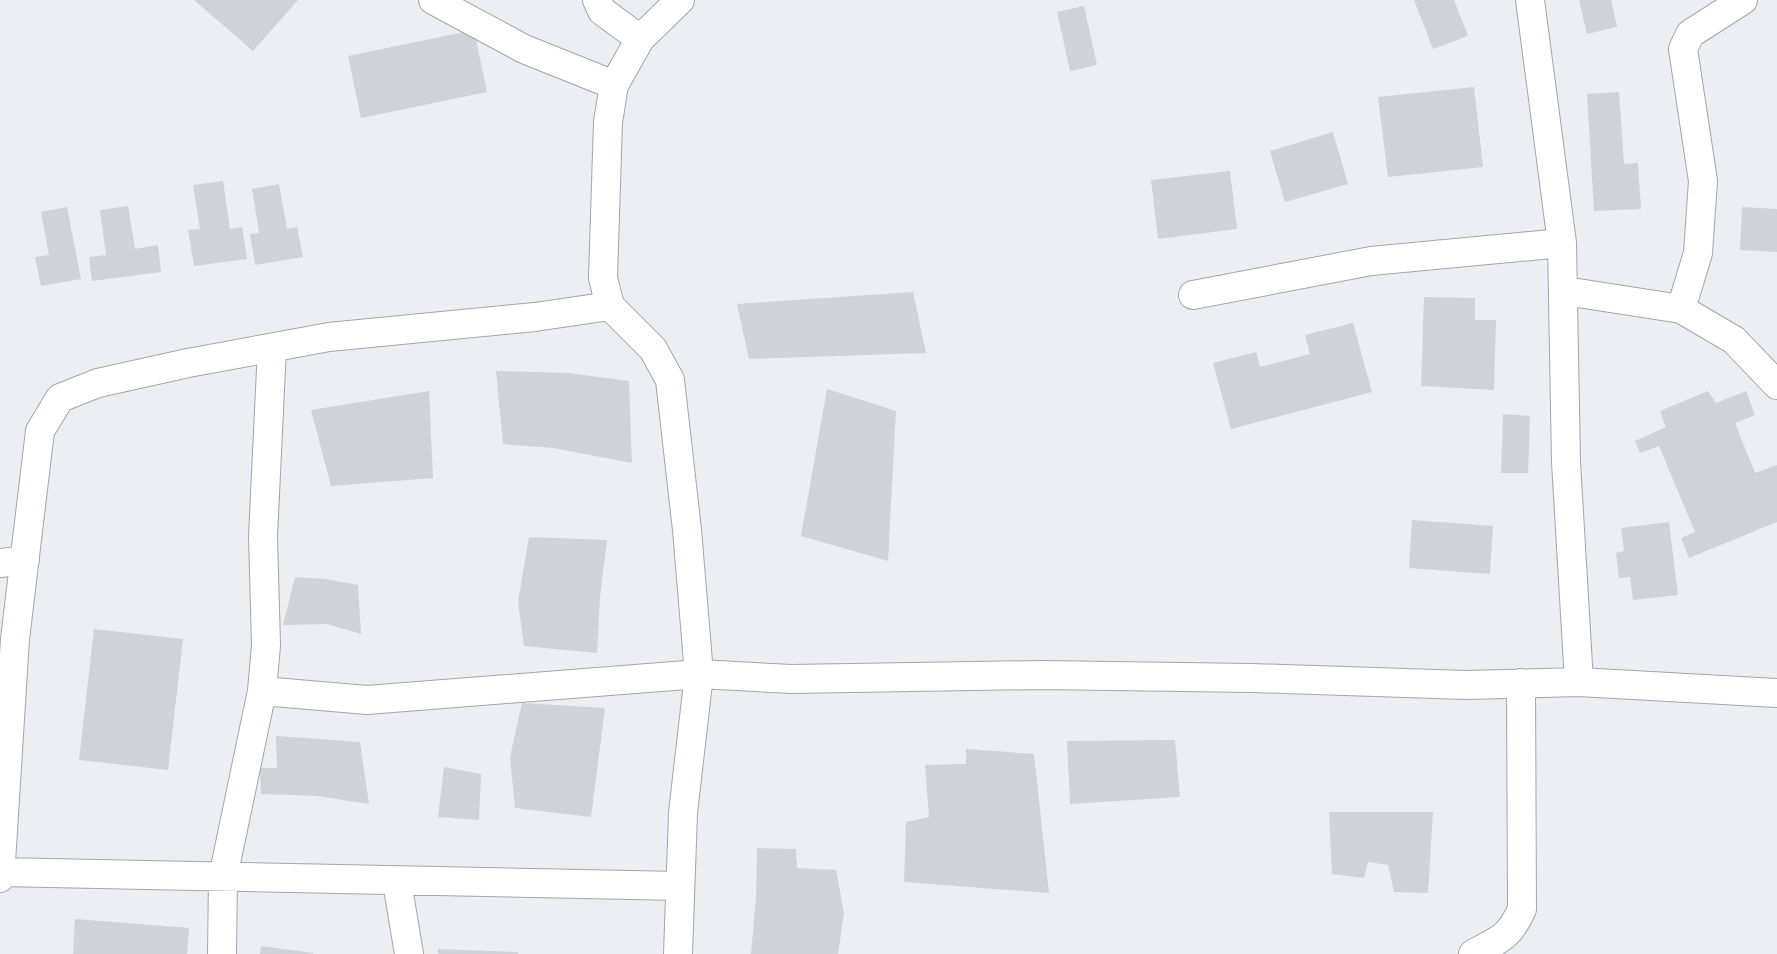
<svg xmlns="http://www.w3.org/2000/svg" width="1777" height="954" font-family="Literata,serif">
	<rect width="100%" height="100%" fill="#ebeef2"/>
	<path fill="#cfd2d7" d="M194 0H298L253 51Z
		M1414 0H1454L1468 36 1433 49Z
		M1579 0H1611L1617 27 1587 34Z
		M1084 6 1097 65 1070 71 1057 12Z
		M474 30 487 92 361 118 348 56Z
		M1474 87 1483 167 1388 177 1378 97Z
		M1619 92 1624 164 1638 163 1641 209 1594 211 1587 94Z
		M1333 132 1348 184 1285 202 1270 151Z
		M1230 171 1237 229 1158 239 1151 180Z
		M223 181 230 229 242 227 247 259 194 266 188 230 200 229 193 185Z
		M279 184 287 229 297 227 303 257 255 265 250 234 259 233 252 189Z
		M128 206 135 249 158 245 161 272 92 281 89 257 106 255 100 210Z
		M67 207 81 279 41 286 35 257 49 255 41 212Z
		M1742 207 1777 209V252L1740 250Z
		M913 292 926 353 749 359 737 304Z
		M1424 297 1475 298V320H1496L1494 390 1421 386Z
		M1353 323 1372 392 1231 429 1213 363 1256 352 1260 367 1310 354 1305 335Z
		M496 371 568 373 629 381 632 463 553 448 503 444Z
		M827 389 896 411 888 561 801 536Z
		M429 391 433 478 331 486 311 410Z
		M1708 391 1716 403 1746 391 1755 415 1735 423 1755 473 1777 465V522L1689 558 1681 538 1695 532 1659 446 1640 453 1635 441 1666 427 1660 411Z
		M1503 414 1530 416 1528 473H1501Z
		M1412 520 1493 526 1490 574 1409 568Z
		M1669 522 1678 595 1633 600 1630 577 1619 578 1616 553 1624 551 1621 528Z
		M529 537 607 540 600 597 597 653 524 646 518 602Z
		M295 577 325 579 358 585 361 634 327 624 283 625Z
		M94 629 183 639 168 770 79 760Z
		M522 703 605 708 591 817 515 808 510 757Z
		M276 736 360 742 369 804 318 796 261 794 260 768H277Z
		M1175 740 1180 797 1070 804 1067 741Z
		M966 749 1034 754 1049 893 904 882 906 822 929 817 925 765 966 764Z
		M444 767 481 774 479 820 438 817Z
		M1329 812H1433L1428 893 1394 892 1388 865 1368 862 1364 878 1332 874Z
		M757 848 796 849 797 868 836 870 844 913 838 954H751L756 898Z
		M75 919 189 928 187 954H73Z
		M261 946 313 953V954H260Z
		M438 949 518 952V954H438Z"/>
	<g fill="none" stroke-linecap="round" stroke-linejoin="round">
		<g stroke="#a2a5a9" stroke-width="30">
			<path id="minor" d="M433 0 524 49 614 85
				M597 0 602 11 640 39
				M1565 291 1681 309 1734 340 1777 385
				M1193 295 1371 261 1562 243
				M610 306 653 349 670 380 687 530 699 674 683 813 678 954
				M1681 309 1698 253 1703 181 1683 49 1690 34 1743 0
				M0 563 25 560
				M1579 682 1777 693
				M262 691 367 700 699 674 791 679 1041 675 1252 678 1465 685 1579 682 1566 462 1562 243 1530 0
				M0 872 680 886
				M0 878 15 639 40 431 60 398 98 383 188 363 329 337 535 317 610 306 603 278 608 122 614 85 640 39 680 0
				M397 882 409 954
				M222 954 223 877 262 691 266 645 263 536 272 348
				M1473 954C1500 939 1509 938 1522 909L1521 683"/>
		</g>
		<use href="#minor" stroke="#fff" stroke-width="28"/>
	</g>
</svg>
